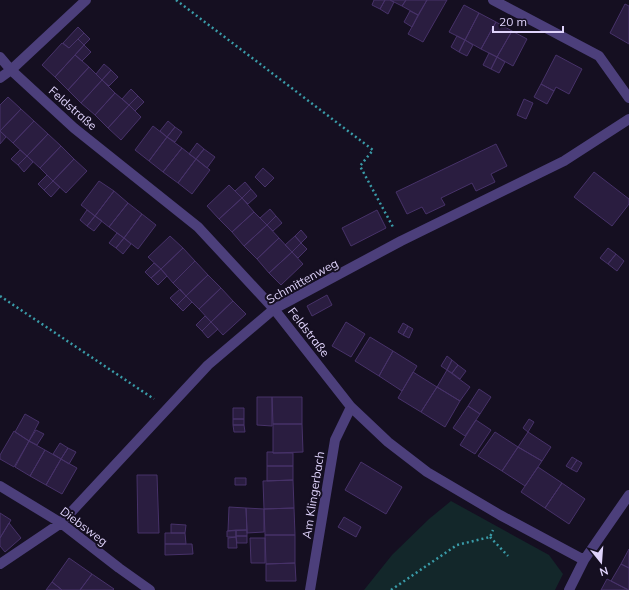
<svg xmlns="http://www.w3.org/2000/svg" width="629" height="590" font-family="Mulish,sans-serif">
	<rect width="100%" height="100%" fill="#150f21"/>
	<path fill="#13272a" d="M451 501 549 555 563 574 555 590H364L392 555 429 519Z"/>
	<path fill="#2a1d40" stroke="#473269" d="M374 0H385L380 9 372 5Z
		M385 0H390L394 2 388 14 380 9Z
		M390 0H406L402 6Z
		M406 0H427L418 15 402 6Z
		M427 0H447L423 42 408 34Z
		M625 4 629 6V44L610 33Z
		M464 5 479 13 465 40 449 32Z
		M410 11 418 15 412 27 404 22Z
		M479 13 496 22 481 49 465 40Z
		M496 22 512 31 497 57 481 49Z
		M78 27 84 33 69 48 63 43Z
		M512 31 527 39 513 66 497 57Z
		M84 33 90 39 84 45 78 39Z
		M457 36 465 40 459 52 451 47Z
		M78 39 84 45 55 77 42 65 62 43 69 48Z
		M465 40 473 45 467 56 459 52Z
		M84 45 91 52 82 61 75 55Z
		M489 53 497 57 491 69 483 65Z
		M75 55 89 67 68 90 55 77Z
		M556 55 582 69 569 94 556 87 554 91 541 84Z
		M497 57 505 62 499 73 491 69Z
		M104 64 111 70 102 80 96 74Z
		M89 67 102 80 81 103 68 90Z
		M111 70 118 77 109 86 102 80Z
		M102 80 115 93 95 115 81 103Z
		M541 84 554 91 547 104 534 97Z
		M131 89 138 96 129 105 122 99Z
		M115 93 129 105 108 128 95 115Z
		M138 96 144 102 135 111 129 105Z
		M8 97 21 109 0 131V105Z
		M524 99 533 103 526 119 517 115Z
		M129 105 141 117 121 140 108 128Z
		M21 109 34 121 13 143 0 131Z
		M34 121 48 134 27 156 13 143Z
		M168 121 175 127 167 137 160 131Z
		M153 126 167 137 149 161 135 150Z
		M175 127 182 132 175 142 167 137Z
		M0 131 6 137 0 144Z
		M48 134 61 146 40 168 27 156Z
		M167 137 182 148 163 172 149 161Z
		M197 143 204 149 196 159 189 154Z
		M496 144 507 166 491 174 495 182 476 191 472 183 441 198 445 205 426 214 422 207 407 214 396 192Z
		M61 146 74 159 53 181 40 168Z
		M182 148 196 159 178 183 163 172Z
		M204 149 215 157 207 168 196 159Z
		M20 150 27 156 18 165 11 159Z
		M27 156 33 162 24 172 18 165Z
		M74 159 87 171 66 193 53 181Z
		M196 159 210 170 192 194 178 183Z
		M263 168 274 178 265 187 255 177Z
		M594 172 629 199V204L612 226 574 197Z
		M47 175 53 181 44 190 38 184Z
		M53 181 60 187 51 197 44 190Z
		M99 181 114 191 95 216 81 205Z
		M245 182 251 189 242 198 235 191Z
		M229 185 242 198 219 219 207 206Z
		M251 189 257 196 248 204 242 198Z
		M114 191 128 203 109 227 95 216Z
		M242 198 254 212 232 232 219 219Z
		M128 203 142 214 124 238 109 227Z
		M270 209 276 216 267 225 260 218Z
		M87 210 95 216 87 226 80 220Z
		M377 210 386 228 351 246 342 228Z
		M254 212 267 225 244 246 232 232Z
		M142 214 156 225 138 249 124 238Z
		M95 216 102 221 94 231 87 226Z
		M276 216 282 223 273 231 267 225Z
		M267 225 279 238 257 259 244 246Z
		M301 230 307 237 301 243 295 236Z
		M117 233 124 238 116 248 109 243Z
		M170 236 183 248 161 269 148 257Z
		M295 236 301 243 292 252 285 245Z
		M124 238 131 244 123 254 116 248Z
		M279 238 292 252 269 273 257 259Z
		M301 243 307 249 298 258 292 252Z
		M183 248 195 261 173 283 161 269Z
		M608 248 616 254 608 264 600 258Z
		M292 252 303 264 281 285 269 273Z
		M616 254 624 261 617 271 608 264Z
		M195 261 208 275 186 296 173 283Z
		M154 263 161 269 151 278 145 272Z
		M161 269 167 276 158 285 151 278Z
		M208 275 221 288 199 309 186 296Z
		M221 288 233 301 211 322 199 309Z
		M180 289 186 296 177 305 170 298Z
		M327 295 332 305 312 316 307 306Z
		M186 296 192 302 183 311 177 305Z
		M233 301 246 314 223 335 211 322Z
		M205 316 211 322 202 331 196 325Z
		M211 322 218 329 208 338 202 331Z
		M346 322 365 334 351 357 332 346Z
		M403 323 408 326 403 335 398 332Z
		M408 326 413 329 409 338 403 335Z
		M370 337 393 351 379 376 355 361Z
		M393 351 417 366 402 391 379 376Z
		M447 356 452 360 447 370 441 366Z
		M452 360 458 365 452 373 447 370Z
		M458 365 466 371 460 379 452 373Z
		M447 370 470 387 460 401 437 387Z
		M413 372 437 387 421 412 398 398Z
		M437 387 460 401 445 427 421 412Z
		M479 389 491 397 480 414 468 406Z
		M257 397H272V426L257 425Z
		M272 397H302V424H273Z
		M468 406 480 414 465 436 453 428Z
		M233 408H244V419H233Z
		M25 414 39 422 29 441 15 432Z
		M233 419H244V425H233Z
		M529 419 534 422 528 432 523 428Z
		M476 420 491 430 475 454 460 445Z
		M273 424H302L303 452 273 453Z
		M233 425H244L245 432H234Z
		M36 430 44 434 37 445 29 441Z
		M14 431 29 441 14 467 0 459V455Z
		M495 432 518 447 502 471 478 456Z
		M528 432 551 447 542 461 518 447Z
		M29 441 45 450 30 476 15 467Z
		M60 443 68 448 61 459 53 454Z
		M518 447 542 461 525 486 502 471Z
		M68 448 76 452 69 464 61 459Z
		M45 450 61 459 46 485 30 476Z
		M267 452H273V453H293V466H267Z
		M572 457 577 460 571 469 566 466Z
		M61 459 77 468 62 494 46 485Z
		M577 460 582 463 577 472 571 469Z
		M361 462 402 487 386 514 345 490Z
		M267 466H293V480L267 481Z
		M538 467 562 483 545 508 521 492Z
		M137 475H157L159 533H138Z
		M235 478H246V485H235Z
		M293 480 294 508 264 509 263 481Z
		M562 483 585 499 569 524 545 508Z
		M229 507 246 508 247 530 228 531Z
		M246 508 264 509V532L247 533Z
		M294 508 295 535H265L264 509Z
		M0 513 11 520 0 538Z
		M344 517 361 527 356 537 338 527Z
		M9 523 21 538 5 552 0 546V538Z
		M171 524 186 525 185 533H171Z
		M236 530H247V536H236Z
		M236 530V537H227V531Z
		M165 533H185L186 544H165Z
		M265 535H295V563L266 564Z
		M236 536H247V543H237Z
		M236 537 237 548H228V538Z
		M250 538H265V563H251Z
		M165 544H192L193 554 165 555Z
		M629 549V568L621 564Z
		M69 558 92 574 80 590H62L52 582Z
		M295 563 296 581H266V564Z
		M621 564 629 568V590L611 581Z
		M92 574 114 589 113 590H80Z
		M607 579 611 581 628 590H601Z
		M52 582 62 590H46Z"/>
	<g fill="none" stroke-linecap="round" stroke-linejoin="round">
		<path stroke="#3a9ba8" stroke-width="2.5" stroke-dasharray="2 3" stroke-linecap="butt" d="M176 0 373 150 360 166 393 227
			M0 296 154 399
			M490 537 508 556
			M391 590 457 545 490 537 493 530"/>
		<path stroke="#4c3f7b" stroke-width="10" d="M493 0 599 56 629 98
			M0 57 11 70 74 128 198 227 274 309 351 407 388 442 427 472 500 515 584 560
			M0 78 11 70 86 0
			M0 486 61 523 119 568 150 590
			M0 564 61 523 208 365 274 309 401 241 564 161 629 119
			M310 590 335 440 351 407
			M569 590 584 560 629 495"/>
	</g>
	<g text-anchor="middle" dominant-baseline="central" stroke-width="4" stroke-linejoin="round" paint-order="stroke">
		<g font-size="12" fill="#dfd3fb" stroke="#150f21">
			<text transform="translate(73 108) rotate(41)">Feldstraße</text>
			<text transform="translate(302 281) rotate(-29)">Schmittenweg</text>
			<text transform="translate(309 332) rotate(52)">Feldstraße</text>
			<text transform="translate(313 495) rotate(-81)">Am Klingerbach</text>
			<text transform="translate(84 526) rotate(37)">Diebsweg</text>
		</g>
	</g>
	<g transform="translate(601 562) rotate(163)" stroke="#150f21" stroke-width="3" paint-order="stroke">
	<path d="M0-3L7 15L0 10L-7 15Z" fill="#dfd3fb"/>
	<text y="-6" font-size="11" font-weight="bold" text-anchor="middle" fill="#dfd3fb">N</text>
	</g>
	<path d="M493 26v6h70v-6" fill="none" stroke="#dfd3fb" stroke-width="2"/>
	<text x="499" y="26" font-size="12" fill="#dfd3fb" stroke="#150f21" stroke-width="3" paint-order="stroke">20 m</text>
</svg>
